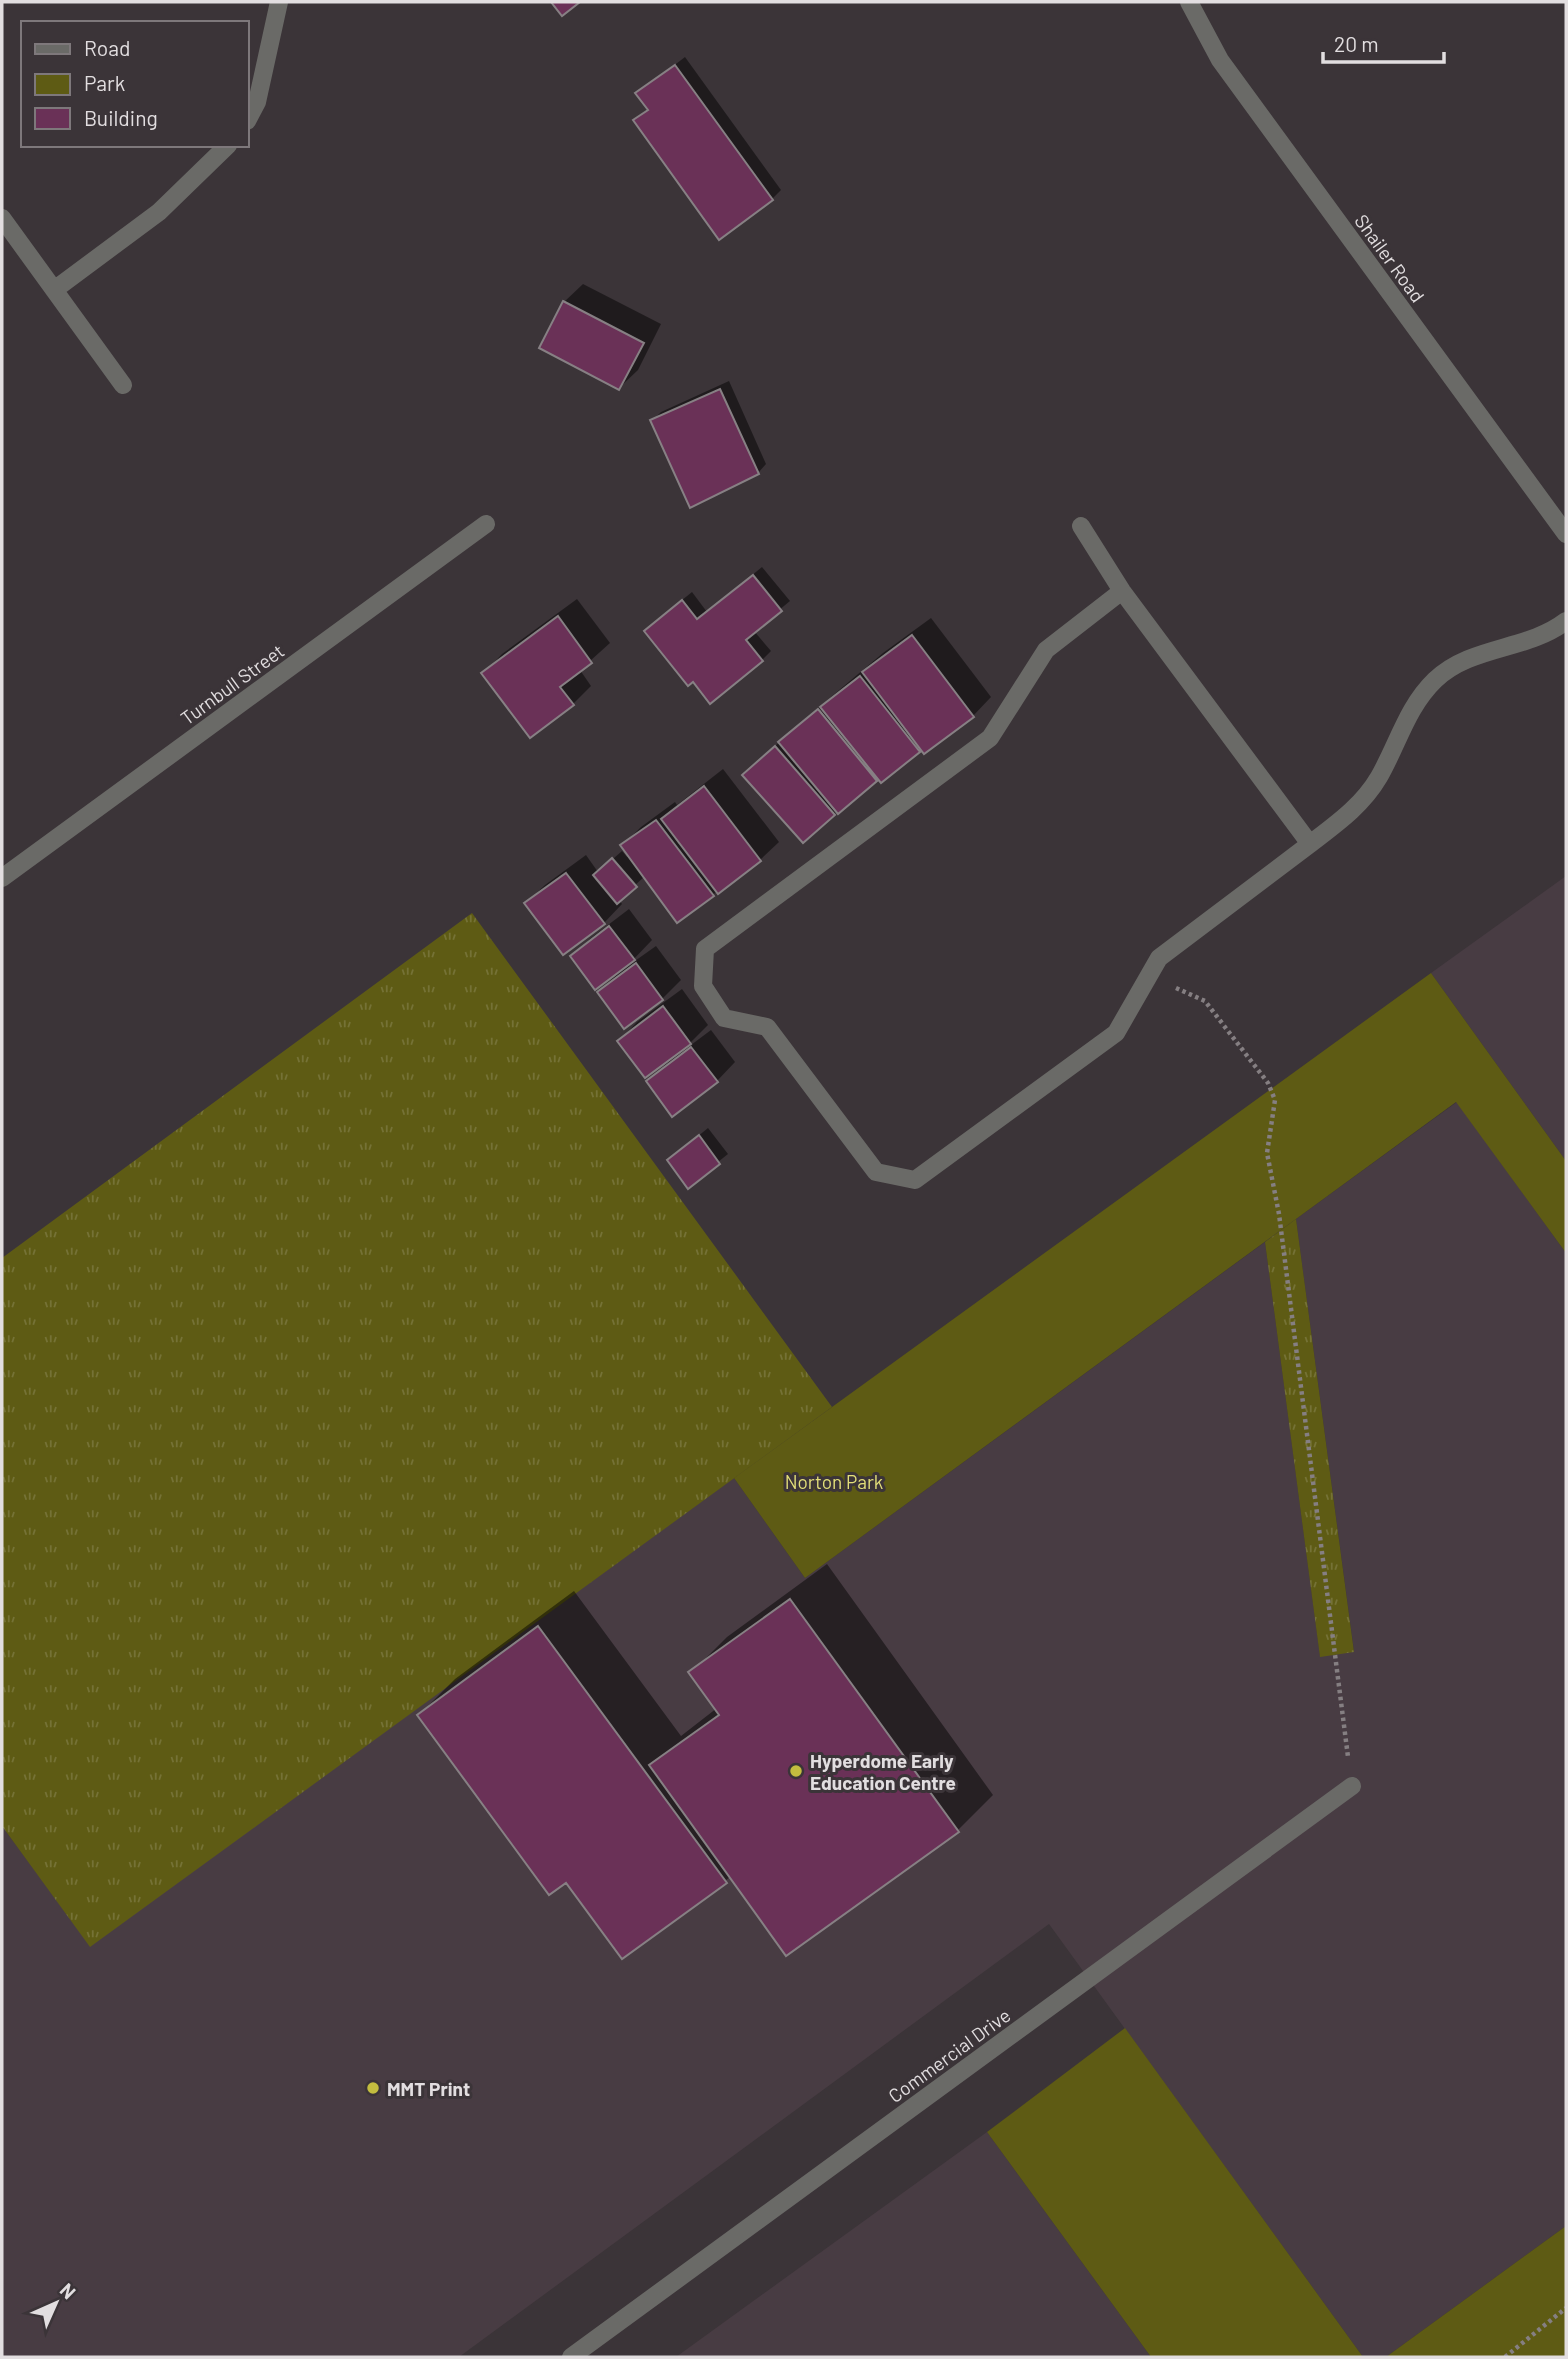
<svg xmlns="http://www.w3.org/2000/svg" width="1568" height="2359" font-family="Barlow,sans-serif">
	<defs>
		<pattern id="grass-tufts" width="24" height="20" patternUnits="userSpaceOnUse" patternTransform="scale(1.75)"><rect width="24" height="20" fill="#5e5b14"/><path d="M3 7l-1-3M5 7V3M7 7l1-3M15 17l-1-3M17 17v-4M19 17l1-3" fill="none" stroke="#757236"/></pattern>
	</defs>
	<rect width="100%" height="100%" fill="#3b3438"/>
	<path fill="#483c43" d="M1566 876V1161L1431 973Z
		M1457 1102 1566 1253V2226L1386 2357H1363L1049 1924 459 2357H2V1826L90 1946 734 1478 805 1578 1265 1242 1320 1656 1354 1651 1296 1219Z
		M987 2132 1151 2357H676Z"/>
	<path fill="url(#grass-tufts)" d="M472 913 832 1407 90 1947 2 1826V1258Z
		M1296 1219 1354 1652 1320 1657 1265 1242Z"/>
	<path fill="#5e5b14" d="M1431 973 1566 1161V1253L1456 1102 805 1578 734 1478Z
		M1125 2028 1363 2357H1151L987 2132Z
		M1566 2226V2357H1386Z"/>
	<path fill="#0007" d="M685 57 781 190 772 199 636 120 649 108 638 93Z
		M583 284 661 324 638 370 619 388 564 302Z
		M729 381 766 464 758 473 652 421 661 412Z
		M762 567 790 601 754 631 771 651 762 660 655 622 692 592 707 612Z
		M577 599 610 643 580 670 591 686 573 704 484 673 502 654Z
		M931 618 991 697 973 716 922 747 881 781 878 777 803 841 744 775 799 724 883 653Z
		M723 769 779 842 760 860 677 921 645 876 619 900 622 904 604 923 526 903 545 885 586 855 598 872 622 851 627 857 629 855 622 846 641 827 675 802 677 805Z
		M629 909 652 940 631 962 632 963 656 946 681 980 662 999 624 1027 599 992 617 974 572 956 591 938Z
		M682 989 708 1025 690 1043 691 1045 711 1030 735 1062 717 1081 648 1082 669 1061 619 1041 637 1022Z
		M708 1128 728 1154 688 1186 669 1160Z
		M827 1564 993 1795 957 1831 731 1876 725 1881 566 1880 419 1715 455 1679 574 1591 681 1736 717 1708 691 1673 727 1637Z"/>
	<path fill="#6a3157" stroke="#878084" stroke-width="2" d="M551 2H580L562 16Z
		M675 65 773 200 719 240 633 120 648 110 635 93Z
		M563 301 644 343 619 390 539 348Z
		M720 389 759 474 690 508 650 420Z
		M753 575 782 611 746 640 763 661 710 704 693 682 688 686 644 631 682 600 697 619Z
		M558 616 592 663 560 687 574 705 530 738 481 673Z
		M912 635 974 717 924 754 862 672Z
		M860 676 920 752 881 783 820 707Z
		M818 709 877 781 838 814 778 742Z
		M775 746 835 815 803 843 742 775Z
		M704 786 761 861 718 894 661 819Z
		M656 820 714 896 677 923 620 845Z
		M612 858 637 887 617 904 593 875Z
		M566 873 605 924 563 955 524 903Z
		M609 926 635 960 595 990 570 956Z
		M636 963 663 1000 624 1029 597 992Z
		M663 1006 691 1044 645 1078 617 1041Z
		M691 1047 718 1082 672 1117 646 1081Z
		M699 1135 720 1164 688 1189 667 1160Z
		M790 1599 959 1832 786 1956 649 1765 719 1715 688 1672Z
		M538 1626 727 1883 622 1959 566 1883 549 1895 417 1715Z"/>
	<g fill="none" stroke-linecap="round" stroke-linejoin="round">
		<path stroke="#857f82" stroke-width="4.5" stroke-dasharray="3.5 3.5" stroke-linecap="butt" d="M1176 988 1205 1001 1268 1083 1275 1100 1267 1153 1279 1214 1348 1757
			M1505 2357 1566 2308"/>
		<path stroke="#6a6a67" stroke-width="18" d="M1189 2 1220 60 1566 534
			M247 121 257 102 279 2
			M2 218 123 385
			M54 290 159 212 228 145
			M1081 526 1122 591 1310 844 1159 958 1116 1033 915 1180 876 1172 767 1027 724 1018 703 986 705 949 990 738 1046 650 1122 591
			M1310 844C1336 824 1362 806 1379 777 1398 744 1407 707 1435 680 1472 645 1527 651 1566 621
			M2 878 486 524
			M571 2357 1352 1786"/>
	</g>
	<g fill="#c3bd3f" stroke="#3b3438" stroke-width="2.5">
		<circle cx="796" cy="1771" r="7"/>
		<circle cx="373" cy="2088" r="7"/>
	</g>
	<g text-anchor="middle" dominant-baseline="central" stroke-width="6" stroke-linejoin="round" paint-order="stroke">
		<g font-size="19" fill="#e2dee0" stroke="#3b3438">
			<text transform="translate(1390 258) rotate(54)">Shailer Road</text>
			<text transform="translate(232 684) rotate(-36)">Turnbull Street</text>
			<text transform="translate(949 2055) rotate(-36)">Commercial Drive</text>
		</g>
		<g font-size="19" fill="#e3df79" stroke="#3b3438">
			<text x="834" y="1481">Norton Park</text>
		</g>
		<g font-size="19" font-weight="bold" fill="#e2dee0" stroke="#3b3438" text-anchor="start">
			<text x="810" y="1760">Hyperdome Early<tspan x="810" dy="22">Education Centre</tspan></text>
			<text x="387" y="2088">MMT Print</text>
		</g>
	</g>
	<rect width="1568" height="2359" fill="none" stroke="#e2dee0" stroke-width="7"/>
	<rect x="21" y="21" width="228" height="126" fill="#3b3438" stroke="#7e787b" stroke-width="2"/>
	<rect x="35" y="44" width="35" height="10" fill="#6a6a67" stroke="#7e787b" stroke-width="2"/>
	<text x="84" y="56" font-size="21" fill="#e2dee0">Road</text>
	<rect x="35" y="74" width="35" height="21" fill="#5e5b14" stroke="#7e787b" stroke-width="2"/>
	<text x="84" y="91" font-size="21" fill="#e2dee0">Park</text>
	<rect x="35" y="108" width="35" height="21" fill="#6a3157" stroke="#7e787b" stroke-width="2"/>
	<text x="84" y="126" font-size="21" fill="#e2dee0">Building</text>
	<g transform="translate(56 2303) rotate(45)" stroke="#3b3438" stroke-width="5" paint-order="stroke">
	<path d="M0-5L12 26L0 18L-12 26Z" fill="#e2dee0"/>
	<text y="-10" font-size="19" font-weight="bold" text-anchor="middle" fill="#e2dee0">N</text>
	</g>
	<path d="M1323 52v10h121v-10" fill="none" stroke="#e2dee0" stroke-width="3.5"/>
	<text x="1334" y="52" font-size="21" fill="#e2dee0" stroke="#3b3438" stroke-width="5" paint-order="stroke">20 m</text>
</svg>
